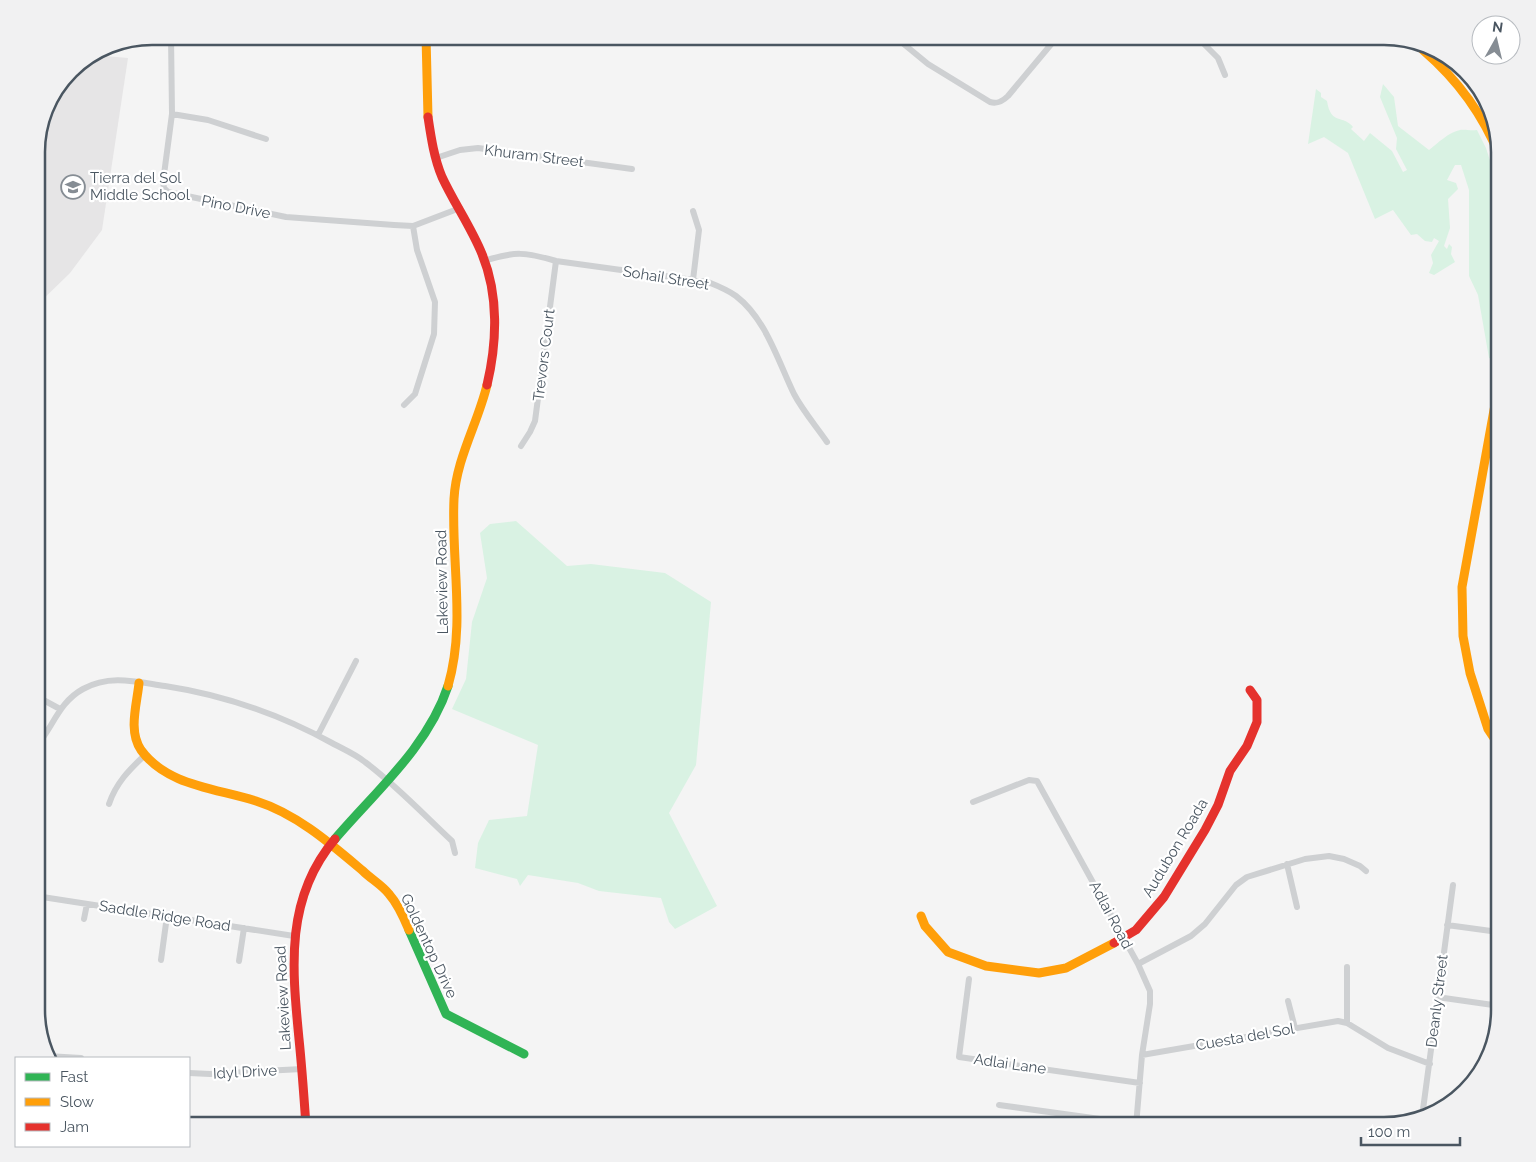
<svg xmlns="http://www.w3.org/2000/svg" width="1536" height="1162" font-family="Raleway,sans-serif">
	<rect width="100%" height="100%" fill="#f4f4f4"/>
	<path fill="#e6e5e6" d="M93 55 128 58 102 230 70 273 37 305V144L48 101 76 65Z"/>
	<path fill="#d9f2e3" d="M1383 84 1394 97 1398 126 1429 150C1438 143 1449 132 1460 130 1465 129 1470 131 1477 130L1486 148 1500 192V315L1491 359 1489 358 1478 295 1469 276V190L1461 165H1455L1447 180 1456 183 1458 189 1448 199 1450 228 1444 246 1447 249 1449 244 1452 247 1451 254 1455 262 1434 275 1429 273 1433 263 1431 255 1439 241 1434 238 1432 242 1425 241 1417 234 1411 235 1393 210 1375 219 1348 153 1324 137 1308 144 1316 89 1321 93V97L1327 101C1331 126 1343 114 1353 127L1351 129 1364 141 1370 133 1392 151 1403 172 1407 170 1396 149 1397 138 1380 97Z
		M1500 438V544L1489 488Z
		M516 521 567 566 591 564 665 573 711 602 696 765 669 813 717 906 675 929 669 922 661 898 599 891 578 883 528 875 520 886 517 879 475 868 478 843 489 820 527 816 538 745 452 709 466 679 472 622 487 578 480 533 490 524Z"/>
	<g fill="none" stroke-linecap="round" stroke-linejoin="round">
		<path stroke="#ced0d2" stroke-width="6" d="M171 36 172 114 163 182 164 188 168 192 286 217 394 225 413 226 460 208
			M894 36 928 64 990 102C997 104 1002 102 1008 96L1058 36
			M1196 36 1218 58 1225 75
			M426 38 502 36
			M172 114 208 120 266 139
			M436 158 460 150 478 148 632 169
			M484 261C515 251 525 252 556 261L708 282C718 286 728 290 736 296 766 319 778 361 794 394 803 411 816 426 827 442
			M693 280 699 230 693 211
			M404 405 415 394 434 334 435 302 417 250 413 226
			M521 446 530 432 535 421 556 261
			M36 696 60 709
			M1488 729 1500 719
			M318 735 356 661
			M36 747C53 727 59 702 83 689 110 674 137 682 165 686 224 695 279 714 332 743 343 749 355 754 365 762 396 785 423 814 452 841L455 853
			M973 802 1029 780 1037 781 1138 964 1150 991V1004L1142 1055 1136 1126
			M109 804C116 783 129 770 145 755
			M1287 864 1297 907
			M36 896 294 936
			M84 919 87 904
			M1447 925 1491 931 1500 929
			M161 960 167 916
			M239 961 244 928
			M1138 964 1191 936 1205 924 1236 885 1247 877 1305 859 1329 856 1344 859 1360 866 1366 871
			M1347 967V1023L1388 1048 1430 1064
			M969 979 959 1057 1140 1083
			M1437 997 1500 1006
			M1288 1001 1295 1028
			M1142 1055 1338 1021 1347 1023
			M47 1056 81 1058
			M189 1073 210 1074 302 1069
			M999 1105 1136 1124
			M1422 1117 1453 885"/>
		<path stroke="#30b455" stroke-width="9" d="M335 839C375 792 428 747 448 686
			M409 930 446 1014 524 1054"/>
		<path stroke="#ff9f0a" stroke-width="9" d="M426 36 428 117
			M1423 50C1458 80 1483 114 1500 157
			M1500 377 1462 587 1463 636 1470 673 1488 729 1500 747
			M139 683C137 704 128 731 141 750 167 786 216 788 256 801 297 814 331 844 363 871 371 879 382 885 389 894 397 903 404 918 409 930
			M448 686C466 624 451 562 454 499 456 459 478 423 487 385
			M921 916 925 926 948 952 986 966 1039 973 1066 968 1114 943"/>
		<path stroke="#e5322d" stroke-width="9" d="M428 117C431 137 434 158 442 177 454 203 471 227 482 254 499 295 497 343 487 385
			M1114 943 1136 930 1164 897 1205 830 1218 805 1230 771 1247 746 1257 722V700L1250 690
			M306 1126C304 1097 302 1068 299 1039 292 967 285 898 335 839"/>
	</g>
	<defs>
		<g id="school-ring" transform="scale(1.25)"><circle r="9.5" fill="#fff" stroke="#868d94" stroke-width="1.5"/><path d="M0-5L7-2L0 1L-7-2ZM-4 1L0 2.5L4 1V4Q0 6-4 4Z" fill="#868d94"/></g>
	</defs>
	<g fill-rule="evenodd">
		<use href="#school-ring" x="73" y="187"/>
	</g>
	<g text-anchor="middle" dominant-baseline="central" stroke-width="4.5" stroke-linejoin="round" paint-order="stroke">
		<g font-size="15" fill="#4a5661" stroke="#fff">
			<text transform="translate(534 156) rotate(7)">Khuram Street</text>
			<text transform="translate(236 207) rotate(11)">Pino Drive</text>
			<text transform="translate(666 278) rotate(9)">Sohail Street</text>
			<text transform="translate(544 355) rotate(-83)">Trevors Court</text>
			<text transform="translate(442 582) rotate(-91)">Lakeview Road</text>
			<text transform="translate(1175 848) rotate(-59)">Audubon Roada</text>
			<text transform="translate(1111 915) rotate(62)">Adlai Road</text>
			<text transform="translate(165 916) rotate(9)">Saddle Ridge Road</text>
			<text transform="translate(429 946) rotate(65)">Goldentop Drive</text>
			<text transform="translate(283 998) rotate(-93)">Lakeview Road</text>
			<text transform="translate(1437 1001) rotate(-83)">Deanly Street</text>
			<text transform="translate(1245 1037) rotate(-10)">Cuesta del Sol</text>
			<text transform="translate(1010 1064) rotate(8)">Adlai Lane</text>
			<text transform="translate(245 1072) rotate(-3)">Idyl Drive</text>
		</g>
		<g font-size="15" fill="#4a5661" stroke="#fff" text-anchor="start">
			<text x="90" y="178">Tierra del Sol<tspan x="90" dy="17">Middle School</tspan></text>
		</g>
	</g>
	<path d="M0 0H1536V1162H0ZM152 45H1384A107 107 0 0 1 1491 152V1010A107 107 0 0 1 1384 1117H152A107 107 0 0 1 45 1010V152A107 107 0 0 1 152 45Z" fill="#f1f1f2" fill-rule="evenodd"/>
	<path fill="none" stroke="#4a5661" stroke-width="2.5" d="M152 45H1384A107 107 0 0 1 1491 152V1010A107 107 0 0 1 1384 1117H152A107 107 0 0 1 45 1010V152A107 107 0 0 1 152 45Z"/>
	<rect x="15" y="1057" width="175" height="90" fill="#ffffff" stroke="#b7bbc0"/>
	<rect x="25" y="1073" width="25" height="8" fill="#30b455" stroke="#b7bbc0"/>
	<text x="60" y="1082" font-size="15" fill="#4a5661">Fast</text>
	<rect x="25" y="1098" width="25" height="8" fill="#ff9f0a" stroke="#b7bbc0"/>
	<text x="60" y="1107" font-size="15" fill="#4a5661">Slow</text>
	<rect x="25" y="1123" width="25" height="8" fill="#e5322d" stroke="#b7bbc0"/>
	<text x="60" y="1132" font-size="15" fill="#4a5661">Jam</text>
	<g transform="translate(1496 40) rotate(8)"><circle r="24" fill="#ffffff" stroke="#b7bbc0"/>
	<path d="M0-4L9 19L0 12L-9 19Z" fill="#868d94"/>
	<text y="-8" font-size="14" font-weight="bold" text-anchor="middle" fill="#4a5661">N</text>
	</g>
	<path d="M1361 1137v8h99v-8" fill="none" stroke="#4a5661" stroke-width="2.5"/>
	<text x="1368" y="1137" font-size="15" fill="#4a5661" stroke="#ffffff" stroke-width="4" paint-order="stroke">100 m</text>
</svg>
